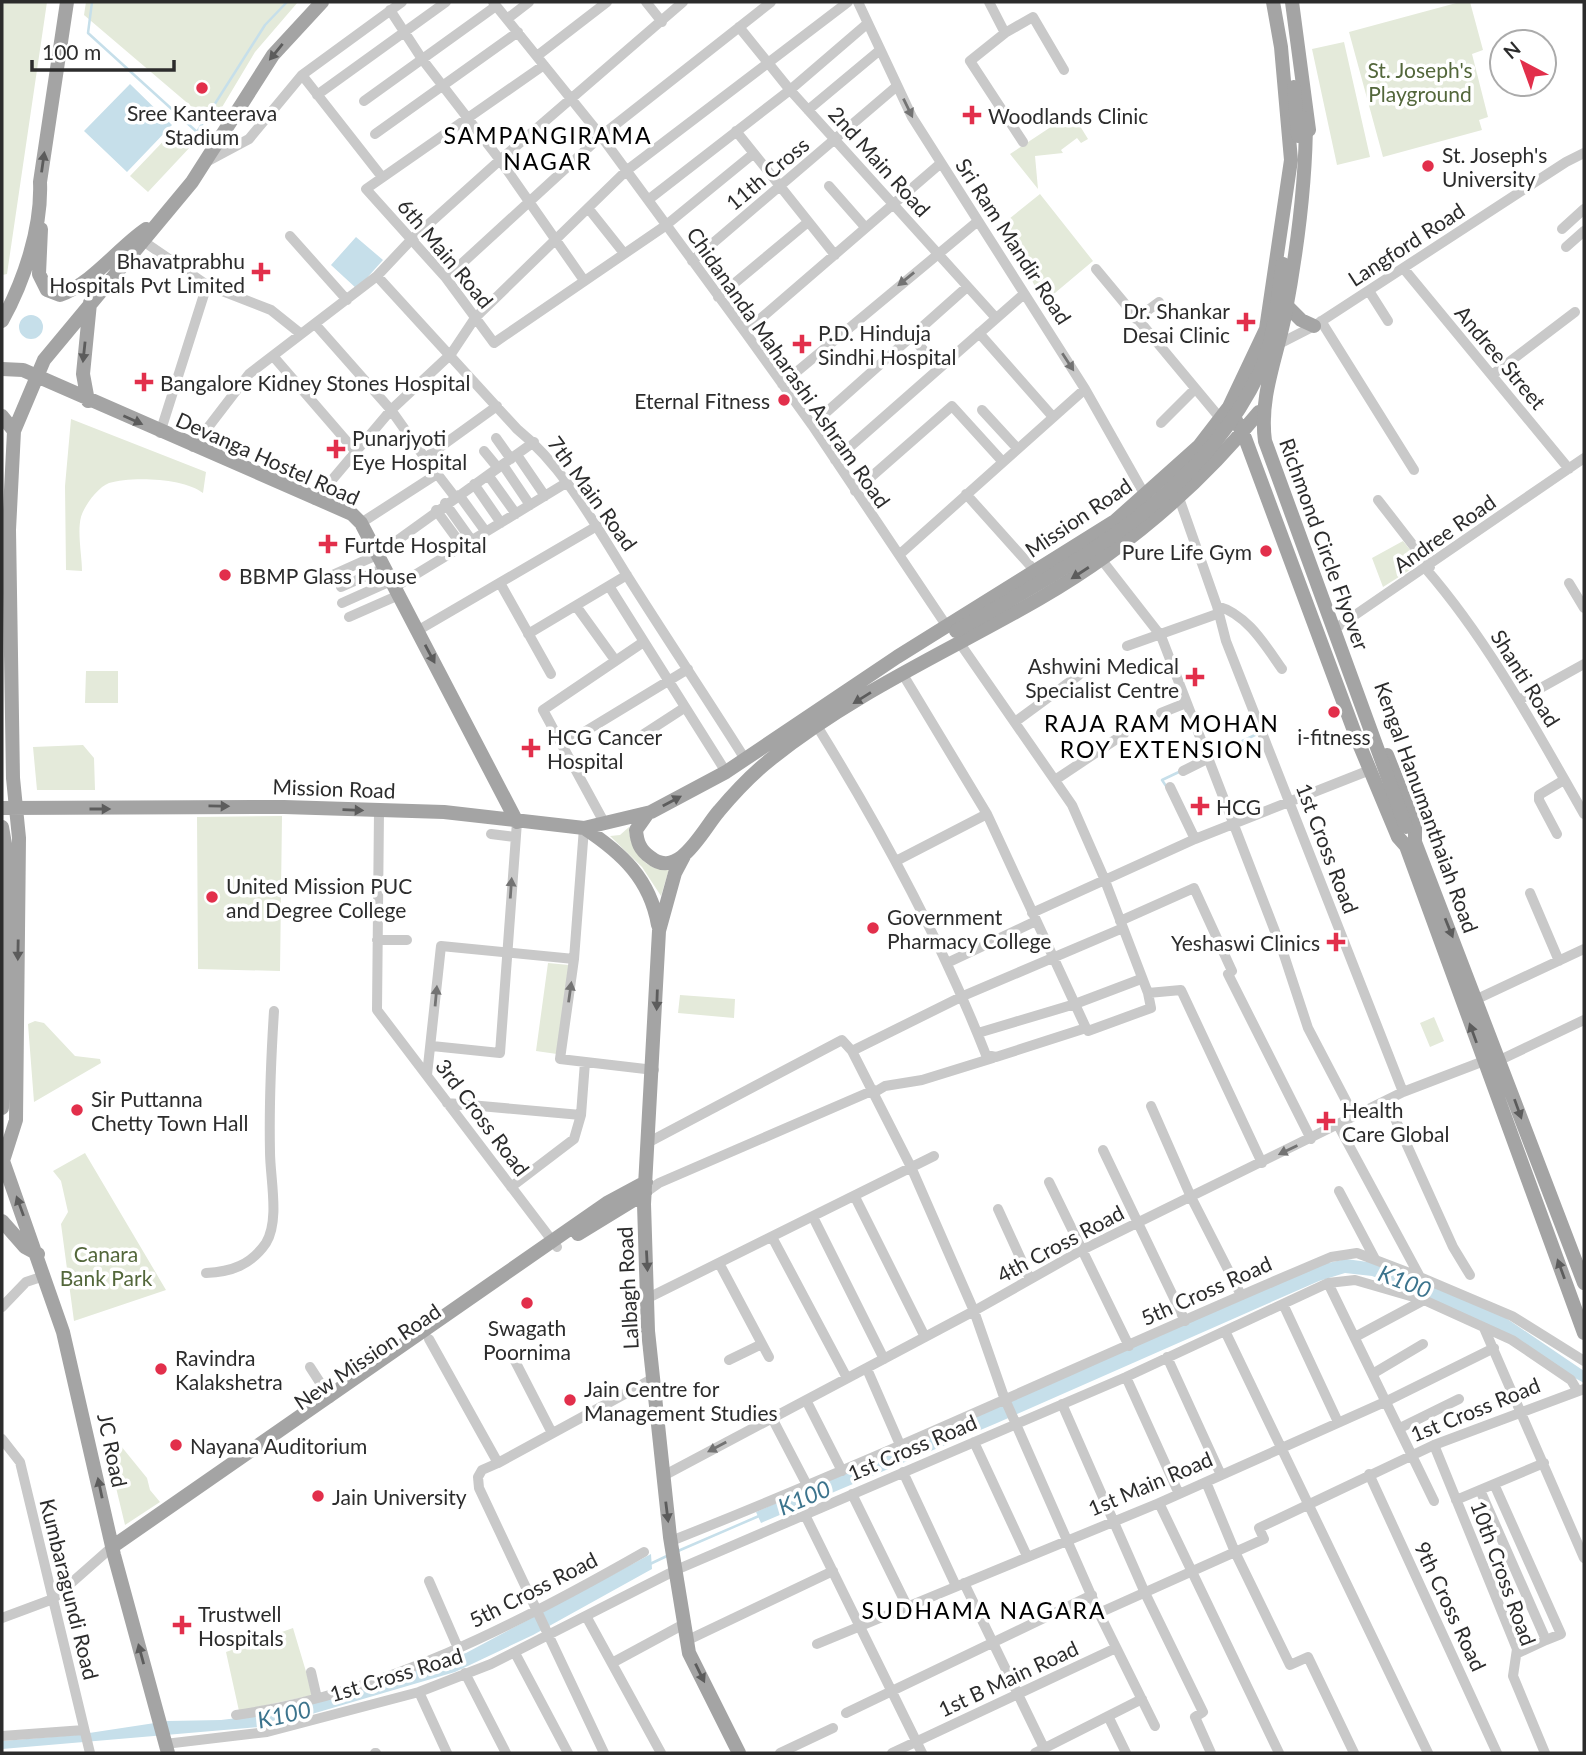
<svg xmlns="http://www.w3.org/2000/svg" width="1586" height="1755" font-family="Lato,sans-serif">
	<rect width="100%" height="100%" fill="#fff"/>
	<path fill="#e4eada" d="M2 2H47L7 274 2 275Z
		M86 2H298L255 52 212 124 84 15Z
		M1460 2H1470L1483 50 1472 54 1488 117 1479 120 1482 130 1383 157 1349 32Z
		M1344 42 1370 157 1337 165 1312 49Z
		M1072 113 1088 139 1081 143 1077 138 1061 150 1063 153 1035 156 1038 189 1010 154Z
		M175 129 192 145 148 192 130 176Z
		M1040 194 1093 261 1043 303 1004 223Z
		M71 419 206 472 203 493C185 478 131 476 109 483 98 487 84 506 81 517 77 532 82 556 82 571L66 570 65 486Z
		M1403 541 1421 563 1383 587 1372 558Z
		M86 671H118V703H85Z
		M83 745 94 758 95 790H37L33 747Z
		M282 816 280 971 198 969 197 817Z
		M629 827C629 849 645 872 669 869L661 896 642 867 610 836 620 835Z
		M548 963 569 965 557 1054 536 1051Z
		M680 995 735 999 734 1018 678 1013Z
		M1434 1017 1444 1041 1430 1047 1420 1023Z
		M35 1021 44 1023 75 1056 100 1059 101 1063 34 1102 28 1024Z
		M85 1153 166 1290 74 1321 61 1224 68 1212 61 1181 53 1171Z
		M121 1446 147 1478 150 1490 160 1502 125 1525 107 1450Z
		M293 1628 313 1695 239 1711 226 1652Z"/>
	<path fill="#c6dfea" d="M130 84 172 125 127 172 84 131Z
		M356 237 383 260 357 289 331 265Z
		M19 327a12 12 0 1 1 24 0a12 12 0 1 1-24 0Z
		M1346 1259 1375 1263 1500 1314 1584 1371V1383L1434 1300 1372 1276 1345 1273 1319 1281 997 1423 761 1523 756 1512 1319 1265Z
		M651 1554 652 1569 533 1635 455 1672 271 1726 2 1749V1741L76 1735 168 1721 221 1720 286 1712 466 1653Z"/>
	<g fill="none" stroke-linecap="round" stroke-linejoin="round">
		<path stroke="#c6dfea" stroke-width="2.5" d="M92 2 88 33 197 132 265 25 287 2
			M1213 755 1255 735
			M1166 786 1162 780 1181 771
			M678 1551 759 1516
			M650 1564 669 1555"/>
		<path stroke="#c9c9c9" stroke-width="10" d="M493 2 601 136 745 332 812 425 946 625
			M646 2 662 22
			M858 2 912 117 1085 389 1146 497
			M989 2 1005 33 1033 17 1064 70
			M390 10 422 59 500 160 583 279
			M507 19 529 2
			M739 27 790 90 996 318
			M1005 33 970 61 1023 142
			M537 56 607 2
			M544 65 366 189 446 278 494 343 665 226 753 154
			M302 75 382 177
			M317 95 446 2
			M364 101 496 6
			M808 110 880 50
			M736 131 835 255
			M375 134 518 32
			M206 162 249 139 302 75 402 2
			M829 186 865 227
			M648 200 790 90 868 23
			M588 208 623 252
			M1562 229 1584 209
			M290 236 347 300
			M143 241 207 285 271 310 301 334
			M1566 247 1584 231
			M692 261 897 86
			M1096 269 1220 418
			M1404 269 1569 469
			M377 276 517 429C563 466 595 524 626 574 665 636 706 697 745 759
			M446 278 601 136 771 2
			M1369 291 1388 321
			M718 297 808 222
			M1136 319 1159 302
			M1321 321 1414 470
			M315 324 391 410 425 458 497 406
			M745 332 941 163
			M979 333 1053 417
			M913 338 939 368
			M1273 347 1314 326 1566 162 1584 153
			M273 356 356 452
			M1492 375 1575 312
			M782 384 978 221
			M982 410 1017 448
			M1161 423 1195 389
			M812 425 967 287
			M160 433 207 285
			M496 438 511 459
			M193 447 249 374 377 276 411 240 500 160 683 2
			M484 451 498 468
			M517 455 545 496
			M425 458 455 497
			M835 460 1024 294
			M503 465 530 505
			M488 475 516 514
			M474 484 501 523
			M855 491 952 406 1002 461
			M966 494 1036 572
			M459 495 486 532
			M1179 498 1217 606 1226 641 1403 1092
			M315 500 391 410 451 354 475 318 626 171 848 2
			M1378 500 1430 567
			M445 503 472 541
			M436 510 463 547
			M361 523 437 474
			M899 555 1085 389
			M1101 559 1161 636 1283 952 1308 1028 1354 1116
			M1426 569C1490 643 1536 730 1584 814
			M328 577 377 555 534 442
			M500 583 551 674
			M1569 583 1584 608
			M609 586 726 772
			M341 587 384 568
			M395 587 566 483
			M342 603 391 581
			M576 606 615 660
			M1217 606C1247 614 1265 645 1282 669
			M349 617 399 595
			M1339 626 1584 458
			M417 631 597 526
			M528 634 627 575
			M959 642 1072 805 1104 878 1148 993 1181 990 1262 1163
			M1127 646 1217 614
			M902 673 987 814 1086 1028
			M1519 700 1584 664
			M1161 713 1186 703
			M1015 722 1079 675
			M817 726C882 831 941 940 986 1055L996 1057 1086 1028 1088 1031 1151 1008 1148 993
			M644 734 684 708
			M576 737 688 669
			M1183 771 1207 759
			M1055 780 1124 734
			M1170 787 1195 839
			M379 811 377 1010 557 1247
			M605 824 543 710 642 643
			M584 828 574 959 560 1059 654 1070
			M491 834 515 837
			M1557 834 1539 800V795L1564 780
			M896 861 987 814
			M1530 893 1559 961
			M1032 913 1195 839 1370 770
			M1120 921 1194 888 1232 971 1228 974 1311 1139
			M377 940H407
			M947 963 1036 921
			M1477 999 1584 949
			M978 1033 1075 1004 1141 979
			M432 1046 500 1053 517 822
			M852 1051 963 996 1123 928
			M1500 1060 1584 1020
			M427 1075 441 946 574 959
			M875 1092 885 1086 922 1080 993 1058
			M1387 1101 1453 1247 1470 1275
			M447 1103 581 1115
			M1151 1106 1191 1197 1241 1295
			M1338 1125 1420 1277
			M649 1142 842 1040 852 1051 911 1167 974 1311 1004 1397 1099 1613 1155 1726
			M1103 1150 1185 1321
			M1049 1182 1129 1346
			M511 1187 574 1139 581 1115 585 1062
			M1339 1191 1375 1259
			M645 1193 659 1183 874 1090
			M855 1197 925 1337
			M998 1209 1030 1279
			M813 1217 884 1359
			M772 1237 847 1378
			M719 1263 769 1357
			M206 1273C231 1272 251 1265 266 1243 280 1220 270 1178 270 1152 269 1105 271 1058 274 1011
			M1328 1283 1434 1501
			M648 1298 934 1156
			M1283 1304 1338 1422
			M2 1307 26 1282 44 1276
			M1484 1328 1584 1558
			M1225 1331 1428 1753
			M1355 1337 1424 1300
			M429 1339 498 1463 654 1378
			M1167 1357 1221 1475
			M729 1360 762 1344
			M515 1361 552 1433
			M310 1367 330 1398
			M867 1369 901 1447
			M1374 1373 1423 1344
			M1126 1377 1179 1494
			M806 1400 842 1471
			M1062 1404 1145 1593 1203 1712 1195 1717 1211 1753
			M772 1418 808 1487
			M1400 1428 1459 1399
			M2 1439 20 1462 90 1753
			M974 1442 1027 1556
			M1434 1445 1517 1649 1513 1676 1545 1753
			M498 1463 482 1470 478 1477 479 1488 604 1753
			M903 1472 956 1586
			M1369 1474 1497 1753
			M663 1476 974 1311 1082 1250 1403 1092 1484 1061
			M1206 1482 1235 1552 1290 1665 1308 1657 1354 1753
			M1480 1490 1546 1640 1561 1634 1494 1484
			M852 1494 907 1606
			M1456 1500 1544 1463
			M1159 1503 1279 1753
			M805 1515 922 1753
			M671 1541C894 1453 1110 1350 1331 1257L1357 1253 1420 1277 1512 1316 1584 1361
			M429 1581 458 1648
			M964 1583 1044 1748
			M1099 1613 1264 1539 1259 1528 1434 1445 1584 1389
			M586 1616 661 1753
			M2 1618 53 1599 112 1547
			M688 1640 833 1571
			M817 1644 1159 1503 1387 1401 1494 1348
			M515 1653 568 1753
			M1518 1653 1546 1640
			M612 1663 686 1623
			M311 1672 317 1698
			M465 1673 506 1753
			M419 1692 447 1753
			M846 1713 1092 1595
			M236 1715C383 1694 516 1625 644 1552
			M1108 1716 1126 1753
			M2 1736 84 1730
			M165 1744 267 1732 419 1692 491 1664 676 1570 1126 1377 1328 1283 1355 1280 1424 1300 1512 1340 1571 1380 1577 1390
			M375 1753H376
			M780 1753 833 1728
			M892 1753 1116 1648
			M1035 1753 1142 1699"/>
		<path stroke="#a4a4a4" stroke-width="14" d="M1292 2 1309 130
			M41 229 39 274 47 290 60 295C93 283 118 248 146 229
			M1289 308 1301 320 1314 326
			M2 321C24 281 42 228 40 182L67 2
			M2 369 23 370 352 514 361 523 517 822
			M88 401 83 374 90 303
			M1229 407 1245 438 1357 739 1398 837 1406 846 1584 1333
			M2 416 14 431 9 530 13 778 19 838 16 1120 2 1164
			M14 431 44 360 192 182 273 55 322 2
			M1387 755 1415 826V842L1584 1283
			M2 808 284 807 444 812 584 828 651 812 726 772 897 657 1115 521 1199 446 1229 407 1266 329 1291 160 1281 47 1273 2
			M648 813 636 830C637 842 640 850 650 857 679 881 703 829 719 811 735 792 752 774 771 759 853 693 949 651 1039 599 1122 551 1198 487 1259 412
			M2 827 8 861 2 1108
			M584 828C622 853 650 879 658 925
			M685 854 675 873 659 931 644 1204 648 1331 670 1537 689 1653 739 1753
			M2 1158 63 1332 114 1555 168 1753
			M2 1221 25 1247 38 1254
			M578 1234 645 1193
			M112 1547 607 1203 646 1182"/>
		<path stroke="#a4a4a4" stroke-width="14" d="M1294 87 1298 136
			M1306 118C1306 183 1297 251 1285 315 1277 357 1259 397 1265 441L1406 827
			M956 631C1071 565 1199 499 1259 373 1275 340 1277 300 1283 264"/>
	</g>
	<defs><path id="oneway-solid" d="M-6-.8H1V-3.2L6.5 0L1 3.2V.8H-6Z" transform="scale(1.75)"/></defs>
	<g fill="#5c5c5c">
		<use href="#oneway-solid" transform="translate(276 52) rotate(129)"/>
		<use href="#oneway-solid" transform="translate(43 162) rotate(-82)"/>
		<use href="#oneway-solid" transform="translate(84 352) rotate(96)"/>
		<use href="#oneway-solid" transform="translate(133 420) rotate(24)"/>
		<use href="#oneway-solid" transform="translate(1080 573) rotate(147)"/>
		<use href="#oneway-solid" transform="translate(430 654) rotate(62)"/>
		<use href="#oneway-solid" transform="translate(862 698) rotate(148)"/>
		<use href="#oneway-solid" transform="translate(672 801) rotate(-28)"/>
		<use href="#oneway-solid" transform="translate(219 806) rotate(1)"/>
		<use href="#oneway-solid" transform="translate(100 809)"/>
		<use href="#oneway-solid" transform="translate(353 810) rotate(2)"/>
		<use href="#oneway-solid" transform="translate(1449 928) rotate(68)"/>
		<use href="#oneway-solid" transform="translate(18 950) rotate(91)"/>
		<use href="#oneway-solid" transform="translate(657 1000) rotate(92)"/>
		<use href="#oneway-solid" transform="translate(1473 1033) rotate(-110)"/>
		<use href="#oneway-solid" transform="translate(1518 1109) rotate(70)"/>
		<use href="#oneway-solid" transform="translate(20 1206) rotate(-110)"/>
		<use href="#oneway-solid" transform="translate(647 1261) rotate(87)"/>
		<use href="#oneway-solid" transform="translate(1561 1269) rotate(-110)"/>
		<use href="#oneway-solid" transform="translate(100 1488) rotate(-102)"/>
		<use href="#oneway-solid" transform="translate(667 1512) rotate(83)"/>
		<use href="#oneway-solid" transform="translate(141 1654) rotate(-105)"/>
		<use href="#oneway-solid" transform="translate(700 1673) rotate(64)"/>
	</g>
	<g fill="#737373">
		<use href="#oneway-solid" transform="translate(908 108) rotate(64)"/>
		<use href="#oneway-solid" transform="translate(906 279) rotate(141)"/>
		<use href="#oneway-solid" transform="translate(1068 362) rotate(57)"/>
		<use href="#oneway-solid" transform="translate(511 888) rotate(-86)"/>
		<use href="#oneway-solid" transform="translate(570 992) rotate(-82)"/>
		<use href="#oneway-solid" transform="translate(436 996) rotate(-85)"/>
		<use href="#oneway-solid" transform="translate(1288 1150) rotate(154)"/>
		<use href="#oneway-solid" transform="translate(717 1447) rotate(152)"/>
	</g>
	<g fill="#e22f4b" stroke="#fff" stroke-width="2.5">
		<circle cx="202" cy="88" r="7"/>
		<path d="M968.5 104.5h7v7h7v7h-7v7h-7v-7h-7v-7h7z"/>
		<circle cx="1428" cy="166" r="7"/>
		<path d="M257.5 261.5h7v7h7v7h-7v7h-7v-7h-7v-7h7z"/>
		<path d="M1242.5 311.5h7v7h7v7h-7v7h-7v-7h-7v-7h7z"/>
		<path d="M798.5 333.5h7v7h7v7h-7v7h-7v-7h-7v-7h7z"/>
		<path d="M140.5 371.5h7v7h7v7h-7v7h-7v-7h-7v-7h7z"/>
		<circle cx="784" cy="400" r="7"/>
		<path d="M332.5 438.5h7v7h7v7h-7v7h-7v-7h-7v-7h7z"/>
		<path d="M324.5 533.5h7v7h7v7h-7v7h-7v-7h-7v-7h7z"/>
		<circle cx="1266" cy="551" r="7"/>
		<circle cx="225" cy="575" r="7"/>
		<path d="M1191.5 666.5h7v7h7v7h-7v7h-7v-7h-7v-7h7z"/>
		<circle cx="1334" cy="712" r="7"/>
		<path d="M527.5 737.5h7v7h7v7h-7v7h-7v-7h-7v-7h7z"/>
		<path d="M1196.5 795.5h7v7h7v7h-7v7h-7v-7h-7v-7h7z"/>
		<circle cx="212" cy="897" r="7"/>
		<circle cx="873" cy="928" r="7"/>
		<path d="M1332.5 931.5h7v7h7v7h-7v7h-7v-7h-7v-7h7z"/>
		<circle cx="77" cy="1110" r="7"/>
		<path d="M1322.5 1110.5h7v7h7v7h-7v7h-7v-7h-7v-7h7z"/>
		<circle cx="527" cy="1303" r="7"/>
		<circle cx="161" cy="1369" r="7"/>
		<circle cx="570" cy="1400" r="7"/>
		<circle cx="176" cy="1445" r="7"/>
		<circle cx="318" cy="1496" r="7"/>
		<path d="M178.5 1614.5h7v7h7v7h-7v7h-7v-7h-7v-7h7z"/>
	</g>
	<g text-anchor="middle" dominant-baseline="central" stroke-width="7" stroke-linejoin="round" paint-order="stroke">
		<g font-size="21" fill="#53673b" stroke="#fff">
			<text x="1420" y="69">St. Joseph's<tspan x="1420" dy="24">Playground</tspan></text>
			<text x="106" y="1253">Canara<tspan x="106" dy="24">Bank Park</tspan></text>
		</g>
		<g font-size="21" fill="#2c2c2c" stroke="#fff" text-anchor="start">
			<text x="202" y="112" text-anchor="middle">Sree Kanteerava<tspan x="202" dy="24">Stadium</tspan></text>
			<text x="988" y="115">Woodlands Clinic</text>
			<text x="1442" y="154">St. Joseph's<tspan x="1442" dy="24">University</tspan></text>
			<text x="245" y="260" text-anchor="end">Bhavatprabhu<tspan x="245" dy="24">Hospitals Pvt Limited</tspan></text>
			<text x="1230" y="310" text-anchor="end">Dr. Shankar<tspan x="1230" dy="24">Desai Clinic</tspan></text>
			<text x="818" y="332">P.D. Hinduja<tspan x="818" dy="24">Sindhi Hospital</tspan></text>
			<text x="160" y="382">Bangalore Kidney Stones Hospital</text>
			<text x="770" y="400" text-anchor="end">Eternal Fitness</text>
			<text x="352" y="437">Punarjyoti<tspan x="352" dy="24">Eye Hospital</tspan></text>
			<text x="344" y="544">Furtde Hospital</text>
			<text x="1252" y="551" text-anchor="end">Pure Life Gym</text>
			<text x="239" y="575">BBMP Glass House</text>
			<text x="1179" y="665" text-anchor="end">Ashwini Medical<tspan x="1179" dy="24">Specialist Centre</tspan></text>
			<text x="547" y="736">HCG Cancer<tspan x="547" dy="24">Hospital</tspan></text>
			<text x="1334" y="736" text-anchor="middle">i-fitness</text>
			<text x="1216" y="806">HCG</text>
			<text x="226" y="885">United Mission PUC<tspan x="226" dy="24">and Degree College</tspan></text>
			<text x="887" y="916">Government<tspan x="887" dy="24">Pharmacy College</tspan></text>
			<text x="1320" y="942" text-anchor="end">Yeshaswi Clinics</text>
			<text x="91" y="1098">Sir Puttanna<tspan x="91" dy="24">Chetty Town Hall</tspan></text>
			<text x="1342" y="1109">Health<tspan x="1342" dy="24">Care Global</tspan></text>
			<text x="527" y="1327" text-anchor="middle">Swagath<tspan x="527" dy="24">Poornima</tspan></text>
			<text x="175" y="1357">Ravindra<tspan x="175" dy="24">Kalakshetra</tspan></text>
			<text x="584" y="1388">Jain Centre for<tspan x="584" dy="24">Management Studies</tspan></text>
			<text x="190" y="1445">Nayana Auditorium</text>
			<text x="332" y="1496">Jain University</text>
			<text x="198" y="1613">Trustwell<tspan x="198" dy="24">Hospitals</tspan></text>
		</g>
		<g font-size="21" fill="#2c2c2c" stroke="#fff">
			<text transform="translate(880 161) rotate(48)">2nd Main Road</text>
			<text transform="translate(767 173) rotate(-40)">11th Cross</text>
			<text transform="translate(1014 241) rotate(57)">Sri Ram Mandir Road</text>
			<text transform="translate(1406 244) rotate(-33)">Langford Road</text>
			<text transform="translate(446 253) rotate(50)">6th Main Road</text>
			<text transform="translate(1501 357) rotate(50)">Andree Street</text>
			<text transform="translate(789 367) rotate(55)">Chidananda Maharashi Ashram Road</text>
			<text transform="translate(268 458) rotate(24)">Devanga Hostel Road</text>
			<text transform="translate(593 493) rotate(54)">7th Main Road</text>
			<text transform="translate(1078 517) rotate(-34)">Mission Road</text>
			<text transform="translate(1444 533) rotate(-35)">Andree Road</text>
			<text transform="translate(1325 544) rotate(70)">Richmond Circle Flyover</text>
			<text transform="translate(1526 678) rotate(58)">Shanti Road</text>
			<text transform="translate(334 788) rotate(2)">Mission Road</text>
			<text transform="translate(1427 807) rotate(70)">Kengal Hanumanthaiah Road</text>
			<text transform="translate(1328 848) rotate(69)">1st Cross Road</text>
			<text transform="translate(483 1117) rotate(53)">3rd Cross Road</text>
			<text transform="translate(1060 1243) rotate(-28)">4th Cross Road</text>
			<text transform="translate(627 1288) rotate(-93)">Lalbagh Road</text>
			<text transform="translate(1206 1290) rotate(-24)">5th Cross Road</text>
			<text transform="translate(367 1356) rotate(-34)">New Mission Road</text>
			<text transform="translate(1475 1409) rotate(-22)">1st Cross Road</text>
			<text transform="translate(912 1447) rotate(-23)">1st Cross Road</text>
			<text transform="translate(113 1450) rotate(78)">JC Road</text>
			<text transform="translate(1150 1483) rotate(-23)">1st Main Road</text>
			<text transform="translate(1504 1573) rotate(70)">10th Cross Road</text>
			<text transform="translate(70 1589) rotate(76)">Kumbaragundi Road</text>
			<text transform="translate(533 1589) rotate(-27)">5th Cross Road</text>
			<text transform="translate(1451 1606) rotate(65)">9th Cross Road</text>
			<text transform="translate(396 1674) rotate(-17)">1st Cross Road</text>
			<text transform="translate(1008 1678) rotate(-25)">1st B Main Road</text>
		</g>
		<g font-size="23" letter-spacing="2" fill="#000" stroke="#fff">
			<text x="548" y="135">SAMPANGIRAMA<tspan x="548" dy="26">NAGAR</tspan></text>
			<text x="1162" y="723">RAJA RAM MOHAN<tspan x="1162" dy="26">ROY EXTENSION</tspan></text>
			<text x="984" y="1610">SUDHAMA NAGARA</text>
		</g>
		<g font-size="23" font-style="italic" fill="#3c748d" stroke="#fff">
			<text transform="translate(1405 1281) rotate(21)">K100</text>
			<text transform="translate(804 1497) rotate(-23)">K100</text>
			<text transform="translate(284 1714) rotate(-13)">K100</text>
		</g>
	</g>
	<rect width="1586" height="1755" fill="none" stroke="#2c2c2c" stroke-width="7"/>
	<g transform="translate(1523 63) rotate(319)"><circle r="33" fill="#ffffff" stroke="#ababab" stroke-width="2"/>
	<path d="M0-5L12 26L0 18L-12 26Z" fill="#e22f4b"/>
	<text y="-10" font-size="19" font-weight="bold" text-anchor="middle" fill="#2c2c2c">N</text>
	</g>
	<path d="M32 60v10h142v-10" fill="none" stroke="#2c2c2c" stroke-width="3.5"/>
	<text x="42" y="60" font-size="21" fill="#2c2c2c" stroke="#ffffff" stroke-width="5" paint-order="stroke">100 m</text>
</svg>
